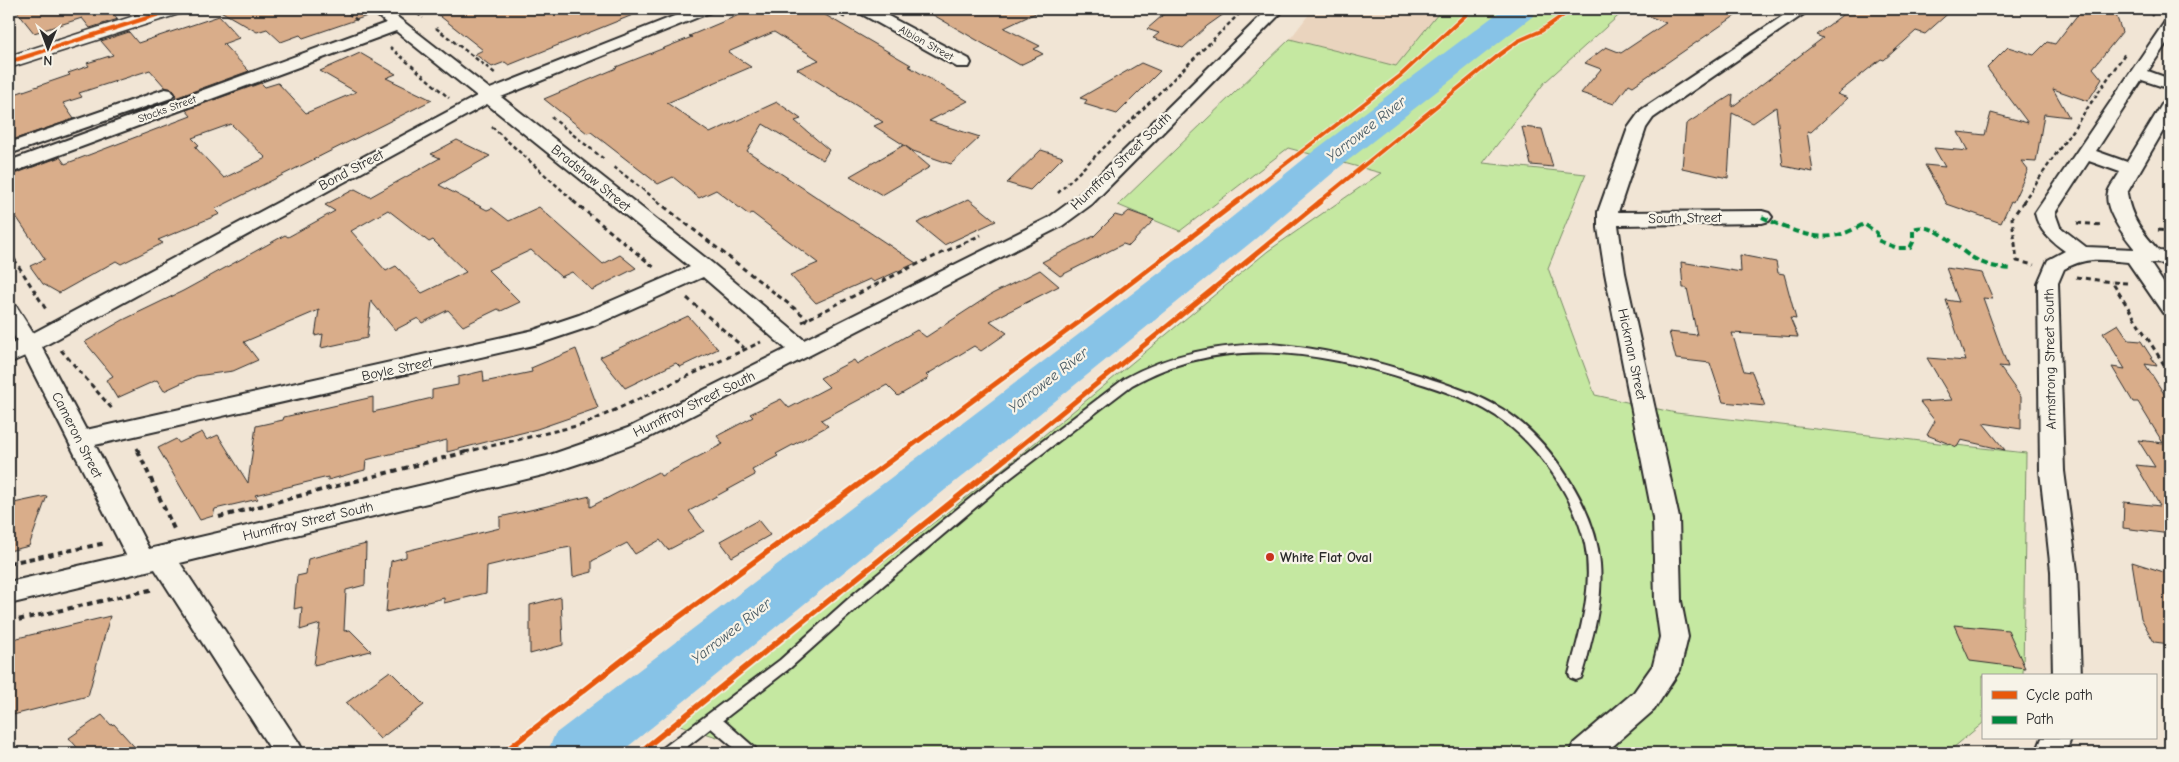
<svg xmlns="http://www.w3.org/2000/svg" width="2179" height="762" font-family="'Comic Neue',sans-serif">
	<rect width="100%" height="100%" fill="#f1e5d5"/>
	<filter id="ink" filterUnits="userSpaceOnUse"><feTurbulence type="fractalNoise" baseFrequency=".02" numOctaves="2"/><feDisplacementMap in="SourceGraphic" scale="10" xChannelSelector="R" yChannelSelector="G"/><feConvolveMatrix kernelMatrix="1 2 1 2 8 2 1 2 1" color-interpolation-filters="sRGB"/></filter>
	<g filter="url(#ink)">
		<path fill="#ead4be" d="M1313 9H1442L1396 66 1290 39Z"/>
		<path fill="#c5e8a1" stroke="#788a66" d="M1442 9H1626L1545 82 1483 163 1586 174 1548 268 1595 395 1676 413 2026 453 2023 676H1983V723L1947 753H766L677 724 1015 459 1268 251 1381 173 1288 148 1180 231 1118 205 1290 39 1396 66Z"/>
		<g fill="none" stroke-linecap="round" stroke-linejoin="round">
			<path fill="#87c3e7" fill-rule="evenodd" d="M1503 9H1538L1533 16 1341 166 1254 240 620 753H547L555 734 1226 222 1315 150Z"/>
		</g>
		<path fill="#d9ad8a" stroke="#2b2b2b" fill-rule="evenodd" d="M15 9H109L118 19 90 28 82 18 34 33Z
			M217 9H368L373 14 303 38 300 35 281 42 267 29 257 32Z
			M431 9H569L570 16 589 9 645 10 509 65 505 62 492 67 475 54 483 50Z
			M753 9H815L911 65 908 66 968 101 929 121 980 137 951 164 913 151 904 145 930 167 882 195 850 176 904 145 874 126 883 122 797 69 819 60 774 32 728 52 751 67 667 103 710 133 777 102 801 119 795 121 829 150 823 160 763 124 747 151 916 263 874 282 870 279 816 303 790 275 818 263 752 213 749 215 716 190 699 198 673 177 658 184 591 132 587 133 544 99 617 68 616 67 692 37 689 36Z
			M923 9H1044L1004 28 1040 46 1034 49 1043 54 1020 65Z
			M1170 9H1231L1207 26 1183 48 1153 38 1159 33 1147 29Z
			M1634 9H1745L1633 86 1629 84 1614 104 1581 93 1601 69 1585 63 1606 47 1621 53 1666 23 1634 10Z
			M1850 9H1953L1925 34 1916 31 1884 60 1881 59 1837 94 1848 98 1811 132 1807 131 1813 172 1783 166 1776 107 1753 123 1732 113 1728 178 1682 168 1686 124 1733 94 1732 107 1823 38 1816 35Z
			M2082 9H2114L2122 32 2093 68 2102 79 2088 101 2053 89 2069 117 2044 114 2036 162 2021 161 2028 170 2013 202 2011 201 2001 223 1947 204 1925 165 1945 167 1934 148 1968 151 1958 132 1985 135 1991 113 2028 123 1987 68 2008 47 2034 55 2047 42 2055 44Z
			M219 16 239 38 223 44 249 71 175 98 176 94 172 89 165 87 150 70 79 93 82 97 63 103 74 119 9 141V96L70 75 68 73 89 66 87 63 113 55 101 41 129 32 138 43Z
			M360 53 396 74 386 78 432 100 215 209 220 214 158 240 163 243 121 264 116 261 59 293 43 284 30 266 45 259 9 206V174L17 173 60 157 65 164 191 116 186 110 261 83 265 87 278 83 306 113 356 92 320 71ZM231 124 266 158 224 178 195 147 199 145 192 138Z
			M1141 63 1160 71 1117 114 1084 104 1087 100 1080 98Z
			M1522 127 1542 129 1553 167 1531 165Z
			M457 140 490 156 439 185 487 210 492 208 509 221 539 207 603 264 620 255 636 268 592 290 572 272 561 277 531 250 488 270 520 302 501 311 498 309 463 326 448 310 422 323 418 318 395 330 371 301 367 338 321 348 323 334 315 336 319 310 244 342 258 360 233 371 196 376 164 391 157 380 117 398 106 380 113 376 85 342 123 320 183 291 285 235 288 237 335 211 325 205 355 189 370 197 440 158 431 154ZM388 210 429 242 433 240 466 272 422 293 396 266 386 271 351 231Z
			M1041 150 1063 157 1030 190 1007 183Z
			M969 199 996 221 944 245 917 223Z
			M1129 211 1154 220 1129 246 1123 244 1060 276 1042 262 1094 236 1115 215 1122 217Z
			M1740 255 1776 262 1778 273 1784 274 1796 319 1790 318 1798 337 1732 333 1744 371 1752 372 1765 406 1723 402 1710 363 1676 359 1669 332 1697 335 1687 288H1683L1681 262 1741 272Z
			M1946 268 1982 273 1993 299 1983 298 2008 367 1999 366 2021 397V429L1983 423 2005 450 1961 440 1957 447 1927 435 1935 421 1920 402 1952 400 1927 358 1966 361 1946 300 1959 302Z
			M1040 270 1059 286 990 321 1007 333 981 351 974 346 926 375 929 378 898 396 887 385 821 420 828 426 776 454 778 456 752 470 755 475 689 511 704 531 668 550 660 540 635 554 627 543 592 561V572L573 577 571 547 559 549 487 566 486 593 444 603V598L386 612 391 561 406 557V551L500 528V517L590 496V507L658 472 661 476 723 444 717 436 753 417 750 414 781 399 789 408 829 387 820 378 854 360 857 364 917 330 926 337 992 294Z
			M688 316 718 349 680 367 676 363 625 388 600 357Z
			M2118 324 2129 340 2141 341 2157 366 2145 364 2170 403V534L2123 528 2124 502 2160 506 2136 465 2155 467 2138 440 2163 443 2138 402H2133L2112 367 2125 369 2103 333Z
			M576 349 598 408 537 429 447 452V440L366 460 365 470 328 480V477L255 495 258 499 215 509 213 516 200 520 158 448 176 439 179 443 202 432 207 440 218 435 248 483 256 426 283 420 284 417 373 397V412L432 398V390L458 385V377L483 371 484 382 532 372 531 368Z
			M47 496 29 546 9 551V504Z
			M758 520 770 535 732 557 720 541Z
			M366 544 365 585 346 590 344 631 350 630 371 651 314 665 320 624 300 630 302 607 294 609 297 576 306 574 308 559Z
			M2132 562 2170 574V644L2154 642 2141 618Z
			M561 597 563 645 530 654V605Z
			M110 616 88 696 9 716V640Z
			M1954 625 2008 630 2025 668 1970 661Z
			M390 671 424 705 380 739 346 703Z
			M102 715 111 725 114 724 140 753H82L69 738Z"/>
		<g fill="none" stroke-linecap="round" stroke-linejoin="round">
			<g stroke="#2b2b2b" stroke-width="4">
				<path id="service" d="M1271 344C1323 348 1372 360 1422 376 1449 385 1477 394 1502 409 1549 438 1596 508 1600 564 1602 590 1598 617 1591 642 1588 654 1586 667 1581 678L1576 680 1571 678 1569 674C1580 632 1594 588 1585 544 1575 499 1542 451 1506 423 1479 402 1445 391 1413 381 1319 351 1222 334 1132 385L1009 479 866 600 790 668 723 720 755 748 757 753H740L711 728 679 753H661L663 748 780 660 856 592 1001 473 1124 379C1170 353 1218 345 1271 344Z"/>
			</g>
			<g stroke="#2b2b2b" stroke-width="4">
				<path id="minor" d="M370 9H387L490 89 692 9H713L711 12 501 97 712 263 804 340 1048 218 1078 196 1268 9H1285L1092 204 1062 226 644 440 602 456 547 474 180 563 299 743 304 753H273L155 569 9 604V582L126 555 25 356 9 363V346L17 341 9 328V304L16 306 33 333 477 96 396 31 16 171 9 172V161L386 23ZM487 104 690 267 579 315 534 330 86 430 42 347ZM703 277 786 349 628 428 547 456 149 549 95 445 538 344 595 325Z
					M856 9H875L969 59 971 63 969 67H957L858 12Z
					M1793 9H1811L1653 118 1646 128 1618 212 1762 211 1769 213 1772 217 1769 221 1762 223 1618 225 1625 273 1679 518 1681 601 1688 637 1680 670 1654 710 1605 753H1569L1574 743 1634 692 1653 665 1660 637 1655 601 1653 518 1605 273 1598 228V212L1628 128 1641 110Z
					M2170 21V38L2148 71 2170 79V89L2142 80 2096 151 2127 162 2164 101 2170 100V119L2127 193C2130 217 2143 233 2159 251L2170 252V264L2150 263 2170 293V315L2163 313 2128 262C2102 260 2088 256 2064 269L2058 283 2064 471 2077 571 2081 676H2053L2051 571 2040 471 2038 283 2048 260 2065 251C2051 241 2039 231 2035 213L2164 23ZM2089 161 2120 172C2117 178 2110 186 2108 192 2103 209 2125 237 2135 249L2086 247 2060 227 2055 213Z
					M165 89 171 90 174 94 171 98 9 154V143Z
					M2042 738H2071L2066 753H2036Z"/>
			</g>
			<g stroke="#2b2b2b" stroke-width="3">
				<path id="secondary" d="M156 9H185L182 13 9 68V56Z"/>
			</g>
			<path stroke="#2b2b2b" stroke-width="2.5" stroke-dasharray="4 3" stroke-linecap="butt" d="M343 9 358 21
				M412 9 423 18
				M829 9 846 18
				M196 12 205 9
				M723 13 734 9
				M2151 16 2156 9
				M436 28 496 74
				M390 47 449 98
				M551 117 605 160
				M492 127 575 202
				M614 167 659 202
				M1058 193 1244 9
				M2023 202 2126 52"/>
			<path stroke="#2b2b2b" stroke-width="3" stroke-dasharray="5 4" stroke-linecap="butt" d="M573 201 655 268
				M657 201 808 319
				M2024 201 2012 218 2017 261 2034 265
				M2077 223 2103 225
				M2158 230 2170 231
				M9 251 47 311
				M2076 277 2112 282
				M2127 283 2112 282 2170 374
				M687 298 744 348
				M802 322 905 270 981 235
				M61 350 114 411
				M137 448 139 452
				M465 452 585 424 761 342"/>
			<path stroke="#2b2b2b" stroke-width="4" stroke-dasharray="5.5 4.5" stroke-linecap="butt" d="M138 451 174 529
				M219 517 470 451
				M9 563 106 543
				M9 622 154 589"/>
			<use href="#service" fill="#f7f3e8" fill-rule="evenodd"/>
			<use href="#minor" fill="#f7f3e8" fill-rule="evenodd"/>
			<use href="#secondary" fill="#f7f3e8" fill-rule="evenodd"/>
			<path stroke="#00873e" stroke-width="4" stroke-dasharray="7 4" stroke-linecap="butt" d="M1762 217C1786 228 1812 241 1838 235 1847 233 1856 228 1864 224L1877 233V240L1897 248H1910L1913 242V229C1938 221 1955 249 1975 259 1986 266 2000 268 2013 269"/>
			<g stroke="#f7f3e8" stroke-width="6">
				<path id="cycleway-far2" d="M9 62 175 9
					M1236 202 1400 76 1472 9
					M1319 202 1499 55 1518 41 1541 31 1572 9"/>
			</g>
			<g stroke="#f7f3e8" stroke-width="8">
				<path id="cycleway-far1" d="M903 452 1094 311 1238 201
					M1013 452 1321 201"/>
			</g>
			<g stroke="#f7f3e8" stroke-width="9">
				<path id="cycleway" d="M503 753 656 634 904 451
					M639 753 1015 451"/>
			</g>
			<use href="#cycleway-far2" stroke="#e8590c" stroke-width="4"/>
			<use href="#cycleway-far1" stroke="#e8590c" stroke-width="5"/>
			<use href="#cycleway" stroke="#e8590c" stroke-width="5.5"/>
		</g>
	</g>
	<circle fill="#c8321e" stroke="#f7f3e8" stroke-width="2" cx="1270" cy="557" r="5"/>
	<g text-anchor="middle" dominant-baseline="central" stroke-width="4.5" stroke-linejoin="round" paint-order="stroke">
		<g font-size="11" fill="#2b2b2b" stroke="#f7f3e8">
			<text transform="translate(926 43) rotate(29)">Albion Street</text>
			<text transform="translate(167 109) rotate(-20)">Stocks Street</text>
		</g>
		<g font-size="14" fill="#2b2b2b" stroke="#f7f3e8">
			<text transform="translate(1121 161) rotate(-44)">Humffray Street South</text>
			<text transform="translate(351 170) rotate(-28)">Bond Street</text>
			<text transform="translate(591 178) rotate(39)">Bradshaw Street</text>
			<text transform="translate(1685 218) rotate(-1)">South Street</text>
			<text transform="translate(1632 354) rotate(78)">Hickman Street</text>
			<text transform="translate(2050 359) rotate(-91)">Armstrong Street South</text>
			<text transform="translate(397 369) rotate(-12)">Boyle Street</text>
			<text transform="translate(694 404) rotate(-26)">Humffray Street South</text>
			<text transform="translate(77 435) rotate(63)">Cameron Street</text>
			<text transform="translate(308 521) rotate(-13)">Humffray Street South</text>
		</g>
		<g font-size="14" font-weight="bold" fill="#2b2b2b" stroke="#f7f3e8" text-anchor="start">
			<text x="1280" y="557">White Flat Oval</text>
		</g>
		<g font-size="15" font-style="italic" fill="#475963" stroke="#f7f3e8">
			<text transform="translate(1366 129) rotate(-38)">Yarrowee River</text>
			<text transform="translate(1048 380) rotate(-38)">Yarrowee River</text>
			<text transform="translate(731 631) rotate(-38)">Yarrowee River</text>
		</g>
	</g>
	<rect width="2179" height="762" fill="none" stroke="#f7f3e8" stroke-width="30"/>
	<rect x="15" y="15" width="2149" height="732" fill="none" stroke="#2b2b2b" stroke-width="2" filter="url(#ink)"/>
	<rect x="1982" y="674" width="175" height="65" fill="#f7f3e8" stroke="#a5a39c"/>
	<rect x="1992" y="691" width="25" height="8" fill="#e8590c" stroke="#a5a39c"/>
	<text x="2026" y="700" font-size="15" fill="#2b2b2b">Cycle path</text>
	<rect x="1992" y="716" width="25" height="8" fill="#00873e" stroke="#a5a39c"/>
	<text x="2026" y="724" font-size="15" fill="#2b2b2b">Path</text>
	<g transform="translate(48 48) rotate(181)" stroke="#f7f3e8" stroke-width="4" paint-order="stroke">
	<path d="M0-4L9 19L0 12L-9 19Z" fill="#2b2b2b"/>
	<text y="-8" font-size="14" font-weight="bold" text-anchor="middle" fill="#2b2b2b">N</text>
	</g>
</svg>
